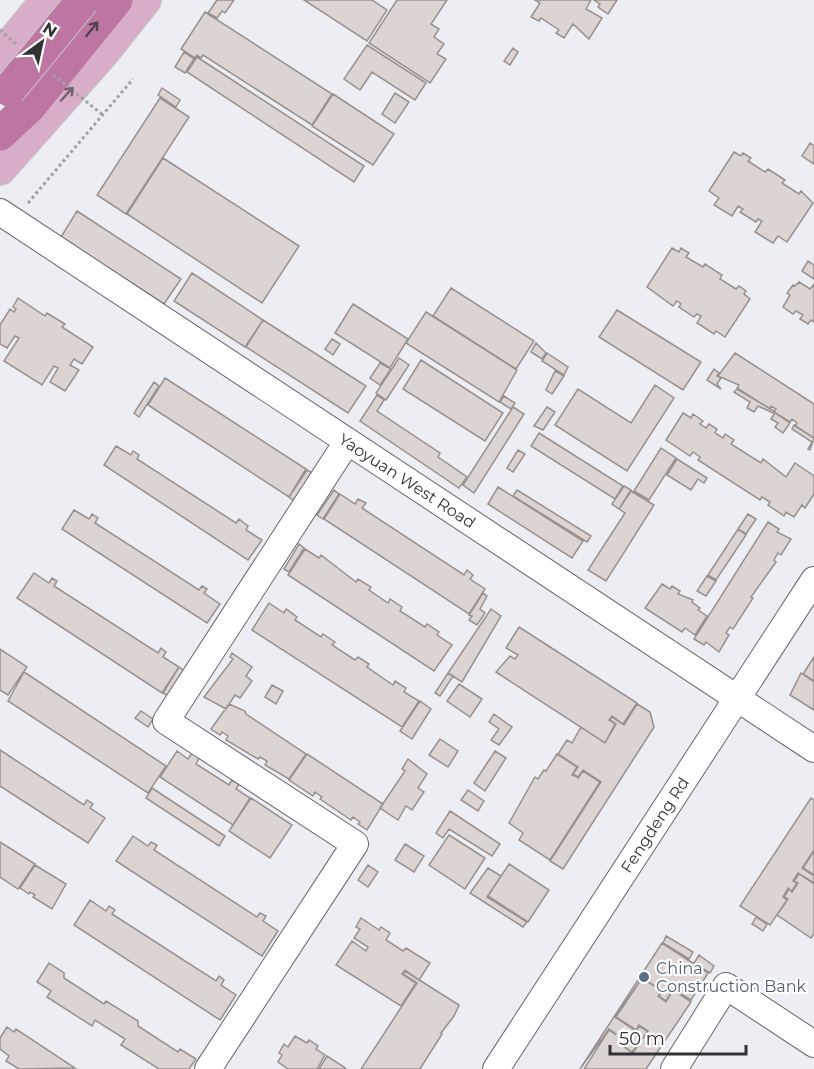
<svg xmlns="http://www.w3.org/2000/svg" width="814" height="1069" font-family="Montserrat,sans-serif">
	<rect width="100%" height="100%" fill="#ededf4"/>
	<path fill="#dcd4d3" stroke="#97908e" stroke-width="1.5" d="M217 0H234L225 13 222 11 217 18 208 13Z
		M304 0H372L387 10 367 41Z
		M397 0H447L431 24 439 29 434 37 444 44 437 54 446 59 430 83 369 43Z
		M535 0H591L586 9 602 18 589 39 573 24 564 38 556 33 559 30 541 18 539 21 531 17 540 3Z
		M594 0H617L608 14 598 7 600 4Z
		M205 12 332 94 312 125 203 55 201 58 197 55 195 58 181 49Z
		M367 45 426 83 415 100 372 72 360 90 344 79Z
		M513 48 518 52 510 65 504 61Z
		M184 52 194 59 185 73 175 67Z
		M197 57 364 166 354 182 187 72Z
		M162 88 180 100 176 107 158 95Z
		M395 93 409 102 395 123 382 114Z
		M333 94 394 134 373 165 312 126Z
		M160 98 189 117 126 214 97 195Z
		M810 143 814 146V164L802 156Z
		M734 152 741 156 743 153 751 158 748 161 765 172 768 169 785 180 782 183 799 194 801 191 813 203 787 242 778 236 773 243 755 232 762 221 758 219 756 222 740 212 743 209 738 206 732 216 714 205 719 198 709 191Z
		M163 158 299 246 262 303 127 214Z
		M77 211 181 279 164 304 61 237Z
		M672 248 679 252 681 248 689 253 686 257 703 267 705 264 722 275 720 279 736 289 739 286 746 291 744 294 750 299 725 337 716 331 714 334 697 323 701 316 697 314 694 317 679 307 681 304 677 301 673 306 647 287Z
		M808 261 814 265V279L802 271Z
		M192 273 263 320 245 347 174 301Z
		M799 282 810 289 814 284V322L811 320 808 324 800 319 803 315 796 311 793 314 783 307 790 295 787 293 793 285 795 286Z
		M451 288 534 341 516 369 433 316Z
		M18 298 45 316 47 313 65 324 62 327 93 347 82 364 74 359 70 365 79 370 65 391 50 382 58 368 54 366 42 385 4 361 19 338 15 336 7 348 0 344V325L10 309 14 312 16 309 13 307Z
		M353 304 408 339 390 368 335 333Z
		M617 310 701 362 683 390 599 337Z
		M426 312 517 370 499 402 406 343Z
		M263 320 366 386 348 413 246 347Z
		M332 339 340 344 333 355 325 349Z
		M536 343 546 353 542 359 531 352Z
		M547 353 568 367 564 375 542 361Z
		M735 353 814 404V438L795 426 797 423 792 419 790 422 774 412 776 409 771 406 770 409 737 388 739 385 718 376Z
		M399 358 409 365 386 400 376 393Z
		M421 360 503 413 485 441 403 389Z
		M380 363 391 369 380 385 370 378Z
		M714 369 719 373 717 376 721 378 717 384 721 389 707 380Z
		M555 371 564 376 552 394 546 390Z
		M165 378 306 469 289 497 148 405Z
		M154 382 159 386 139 417 134 413Z
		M655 385 674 398 627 471 555 425 578 389 631 423Z
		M737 389 774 411 773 413 758 406 754 412 747 408 750 402 734 392Z
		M377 395 384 400 377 411 440 453 438 457 467 477 459 488 360 421Z
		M504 396 515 403 511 409 500 402Z
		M513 407 524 414 474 493 463 485Z
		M547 407 555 412 543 430 534 426Z
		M683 413 691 418 693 414 703 421 700 424 706 428 709 424 717 429 715 433 723 438 725 434 734 440 731 444 761 463 763 459 786 477 795 463 814 476V494L805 508 802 505 794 517 786 512 784 516 768 505 770 502 762 497 760 500 698 460 700 457 693 452 690 456 666 440Z
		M775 413 790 423 783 433 775 427 778 423 771 419Z
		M794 425 814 438 810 450 808 449 812 442 792 429Z
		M539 433 623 486 615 499 531 446Z
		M116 446 131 455 133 451 139 455 137 459 236 523 239 519 248 526 246 530 262 540 248 560 104 465Z
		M661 448 676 458 649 500 634 491Z
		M518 450 525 454 513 472 507 468Z
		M677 459 707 478 704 483 698 479 691 490 667 475Z
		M307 470 314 474 296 502 289 497Z
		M624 486 631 490 619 509 612 504Z
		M498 487 583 541 572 558 488 504Z
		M334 490 339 494 323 519 317 515Z
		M517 490 591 536 587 542 513 496Z
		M631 491 654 505 606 581 588 570 625 513 619 509Z
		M340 494 355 504 358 499 366 503 362 508 464 575 467 570 473 575 470 579 485 589 469 614 324 519Z
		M74 510 89 519 92 514 98 518 95 523 199 590 202 586 207 589 204 593 220 604 207 623 62 529Z
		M748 514 756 519 746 534 738 529Z
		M768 522 779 529 777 532 791 539 781 555 778 553 774 560 776 562 751 597 753 598 733 629 730 627 726 633 729 635 719 652 706 642 704 645 694 639Z
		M738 529 746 535 716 580 708 575Z
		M299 544 304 548 289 572 284 569Z
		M305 549 319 558 321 555 356 582 358 579 371 587 369 590 388 603 390 599 402 607 400 611 425 627 427 624 439 632 437 635 452 645 434 671 288 575Z
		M34 573 49 583 52 578 57 581 54 586 158 653 161 648 166 652 163 657 179 667 162 693 17 598Z
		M707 576 716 581 706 596 697 591Z
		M662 584 670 589 672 586 680 591 678 594 693 600 692 602 700 608 698 610 707 616 695 635 685 628 682 632 645 608Z
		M483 593 487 596 480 609 485 613 477 625 469 620 472 616 469 615Z
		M269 603 284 613 286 609 297 617 295 620 321 637 323 634 335 642 332 645 355 660 358 657 369 664 367 667 393 685 395 681 406 688 404 692 419 701 402 727 252 630Z
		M491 609 501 616 462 682 448 673Z
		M519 627 637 703 623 724 612 716 609 720 615 724 605 743 496 672 510 656 515 659 518 655 506 648Z
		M0 649 27 667 8 695 0 690Z
		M232 653 252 667 246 676 252 681 240 698 235 695 226 709 204 697 233 659 230 657Z
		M814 657V681L803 674Z
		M179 667 188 673 171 698 163 693Z
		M24 672 166 766 148 793 8 701Z
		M448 673 453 676 440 696 435 693Z
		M801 673 814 682V710L790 695Z
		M459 684 482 699 470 717 447 701Z
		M272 685 283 691 276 704 265 697Z
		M420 701 431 709 412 739 400 731Z
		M229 704 245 711 246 714 306 754 289 779 265 765 267 761 260 757 258 759 226 740 228 736 222 732 220 735 211 729Z
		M637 704 650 712 654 727 563 869 550 861 601 782 583 770 578 777 573 774 578 767 558 754 567 740 572 743 581 727 605 743 616 724 610 720 612 717 624 725Z
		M141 711 153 719 148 727 135 718Z
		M494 714 512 727 499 745 491 740 499 729 489 722Z
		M440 739 458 751 448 767 429 755Z
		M0 750 84 805 87 800 93 804 90 808 105 818 88 843 0 786Z
		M177 751 188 759 192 753 199 758 196 764 229 785 232 780 239 784 236 789 250 798 233 825 160 777Z
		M495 751 506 758 485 791 474 783Z
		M307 754 383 804 367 830 358 824 360 822 353 817 351 820 320 799 322 797 315 792 313 796 289 780Z
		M557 754 577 767 572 775 575 776 578 778 583 771 600 782 550 860 519 840 523 833 509 823 535 777 538 779 544 770 546 771Z
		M408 759 427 774 418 788 424 792 412 810 406 806 398 820 380 808 405 771 402 769Z
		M152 788 225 836 219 846 146 798Z
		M468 790 484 801 478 811 461 800Z
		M251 798 292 825 270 858 229 831Z
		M811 798 814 800V850L802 868 814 876V883L798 873 793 881 797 883 792 891 788 888 783 897 787 900 770 925 740 906Z
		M450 811 500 844 492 856 449 829 443 838 436 833Z
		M449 835 485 858 465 889 429 865Z
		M133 836 148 846 151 842 157 845 154 850 257 917 260 913 266 916 263 921 278 931 262 956 116 861Z
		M0 842 35 864 18 889 0 877Z
		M405 844 424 856 414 872 395 860Z
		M814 851V875L803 868Z
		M509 864 549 890 528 922 488 896Z
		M35 865 66 884 52 909 33 897 35 895 30 892 29 894 20 888Z
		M368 865 378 872 368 887 358 880Z
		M488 868 501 876 487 897 527 922 523 927 470 893Z
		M799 874 814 884V934L811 938 777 915 788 899 784 897 789 889 792 892 798 883 794 881Z
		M90 900 106 911 109 906 115 910 112 914 216 981 219 976 224 980 221 985 236 995 220 1020 74 925Z
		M756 917 767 924 763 931 752 924Z
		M361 918 379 930 381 927 390 933 386 940 403 951 406 948 430 963 419 980 405 970 402 974 416 983 401 1006 336 965 352 941 366 951 368 947 354 938 360 929 356 927Z
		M666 936 693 952 689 959 663 943Z
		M662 943 708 973 691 1000 673 989 666 1001 659 996 663 991 642 978 615 1017 636 1031 639 1026 647 1031 641 1041 632 1052 625 1047 629 1043 609 1029 580 1069Z
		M699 955 714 966 710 973 694 963Z
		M49 963 64 973V978L104 1004 106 1001 138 1021V1026L178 1052 180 1049 196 1059 189 1069H159L121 1045 125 1039 95 1020 92 1026 47 997 51 991 37 982Z
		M405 971 459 1005 454 1016 441 1033 442 1034 420 1069H361L417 983 403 974Z
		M642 978 662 991 658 996 666 1002 673 990 691 1002 646 1069H584L609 1030 627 1043 624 1047 633 1053 641 1041 648 1031 639 1025 636 1030 616 1017Z
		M7 1027 14 1032 16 1029 75 1068 19 1069 6 1061 9 1056 0 1049V1038Z
		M295 1036 307 1043 309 1040 318 1046 316 1049 325 1055 317 1069H288L278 1062 282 1055 279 1053 284 1044 288 1047Z
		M327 1056 344 1067 346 1069H319Z"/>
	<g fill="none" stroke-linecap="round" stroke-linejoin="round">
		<g stroke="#67676d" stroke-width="28">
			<path id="minor" d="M0 212 814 749
				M208 1069 355 844 166 721 347 442
				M496 1069 814 580
				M674 1069 726 986 814 1044"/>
		</g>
		<g stroke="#cacaca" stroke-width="34">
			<path id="major" d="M0 57 47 0
				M0 169 102 54 145 0"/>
		</g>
		<g stroke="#cacaca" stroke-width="35">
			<path id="highway" d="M0 134 29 107 116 0"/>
		</g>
		<path stroke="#a1a1a6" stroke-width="3" stroke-dasharray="3 3" stroke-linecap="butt" d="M28 203 133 79"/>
		<use href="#minor" stroke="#fff" stroke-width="26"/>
		<use href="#major" stroke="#d7adc7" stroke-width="32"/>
		<use href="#highway" stroke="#bc76a1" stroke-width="33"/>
		<g stroke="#cacaca" stroke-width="35" stroke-linecap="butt">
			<path id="highway-bridge" d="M9 90 83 0"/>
		</g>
		<path stroke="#a1a1a6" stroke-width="3" stroke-dasharray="3 3" stroke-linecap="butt" d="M0 30 16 44
			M53 75 103 115"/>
		<use href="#highway-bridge" stroke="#bc76a1" stroke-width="33"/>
	</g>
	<defs><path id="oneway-shaft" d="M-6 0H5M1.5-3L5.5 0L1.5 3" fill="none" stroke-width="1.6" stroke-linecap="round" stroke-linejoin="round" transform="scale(1.5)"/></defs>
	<use stroke="#54434f" href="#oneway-shaft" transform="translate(92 29) rotate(-51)"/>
	<use stroke="#74636f" href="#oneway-shaft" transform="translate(67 94) rotate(-48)"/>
	<circle fill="#5c6f8a" stroke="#fff" stroke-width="2" cx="644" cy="977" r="6"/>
	<g text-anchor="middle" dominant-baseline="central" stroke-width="4.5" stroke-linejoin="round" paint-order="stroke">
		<g font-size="16" fill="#323234" stroke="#fff">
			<text transform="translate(407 481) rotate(33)">Yaoyuan West Road</text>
			<text transform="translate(655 825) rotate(-57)">Fengdeng Rd</text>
		</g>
		<g font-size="16" fill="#4e5e75" stroke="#fff" text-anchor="start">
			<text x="656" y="968">China<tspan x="656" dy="18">Construction Bank</tspan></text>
		</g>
	</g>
	<g transform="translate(42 42) rotate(33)" stroke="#ffffff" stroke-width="4.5" paint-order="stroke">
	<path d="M0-4.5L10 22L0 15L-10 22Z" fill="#323234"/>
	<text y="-9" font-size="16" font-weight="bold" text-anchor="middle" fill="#323234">N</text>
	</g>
	<path d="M610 1045v9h136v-9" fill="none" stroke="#323234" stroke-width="3"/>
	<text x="619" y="1045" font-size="18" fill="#323234" stroke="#ffffff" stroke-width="4.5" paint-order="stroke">50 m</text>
</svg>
